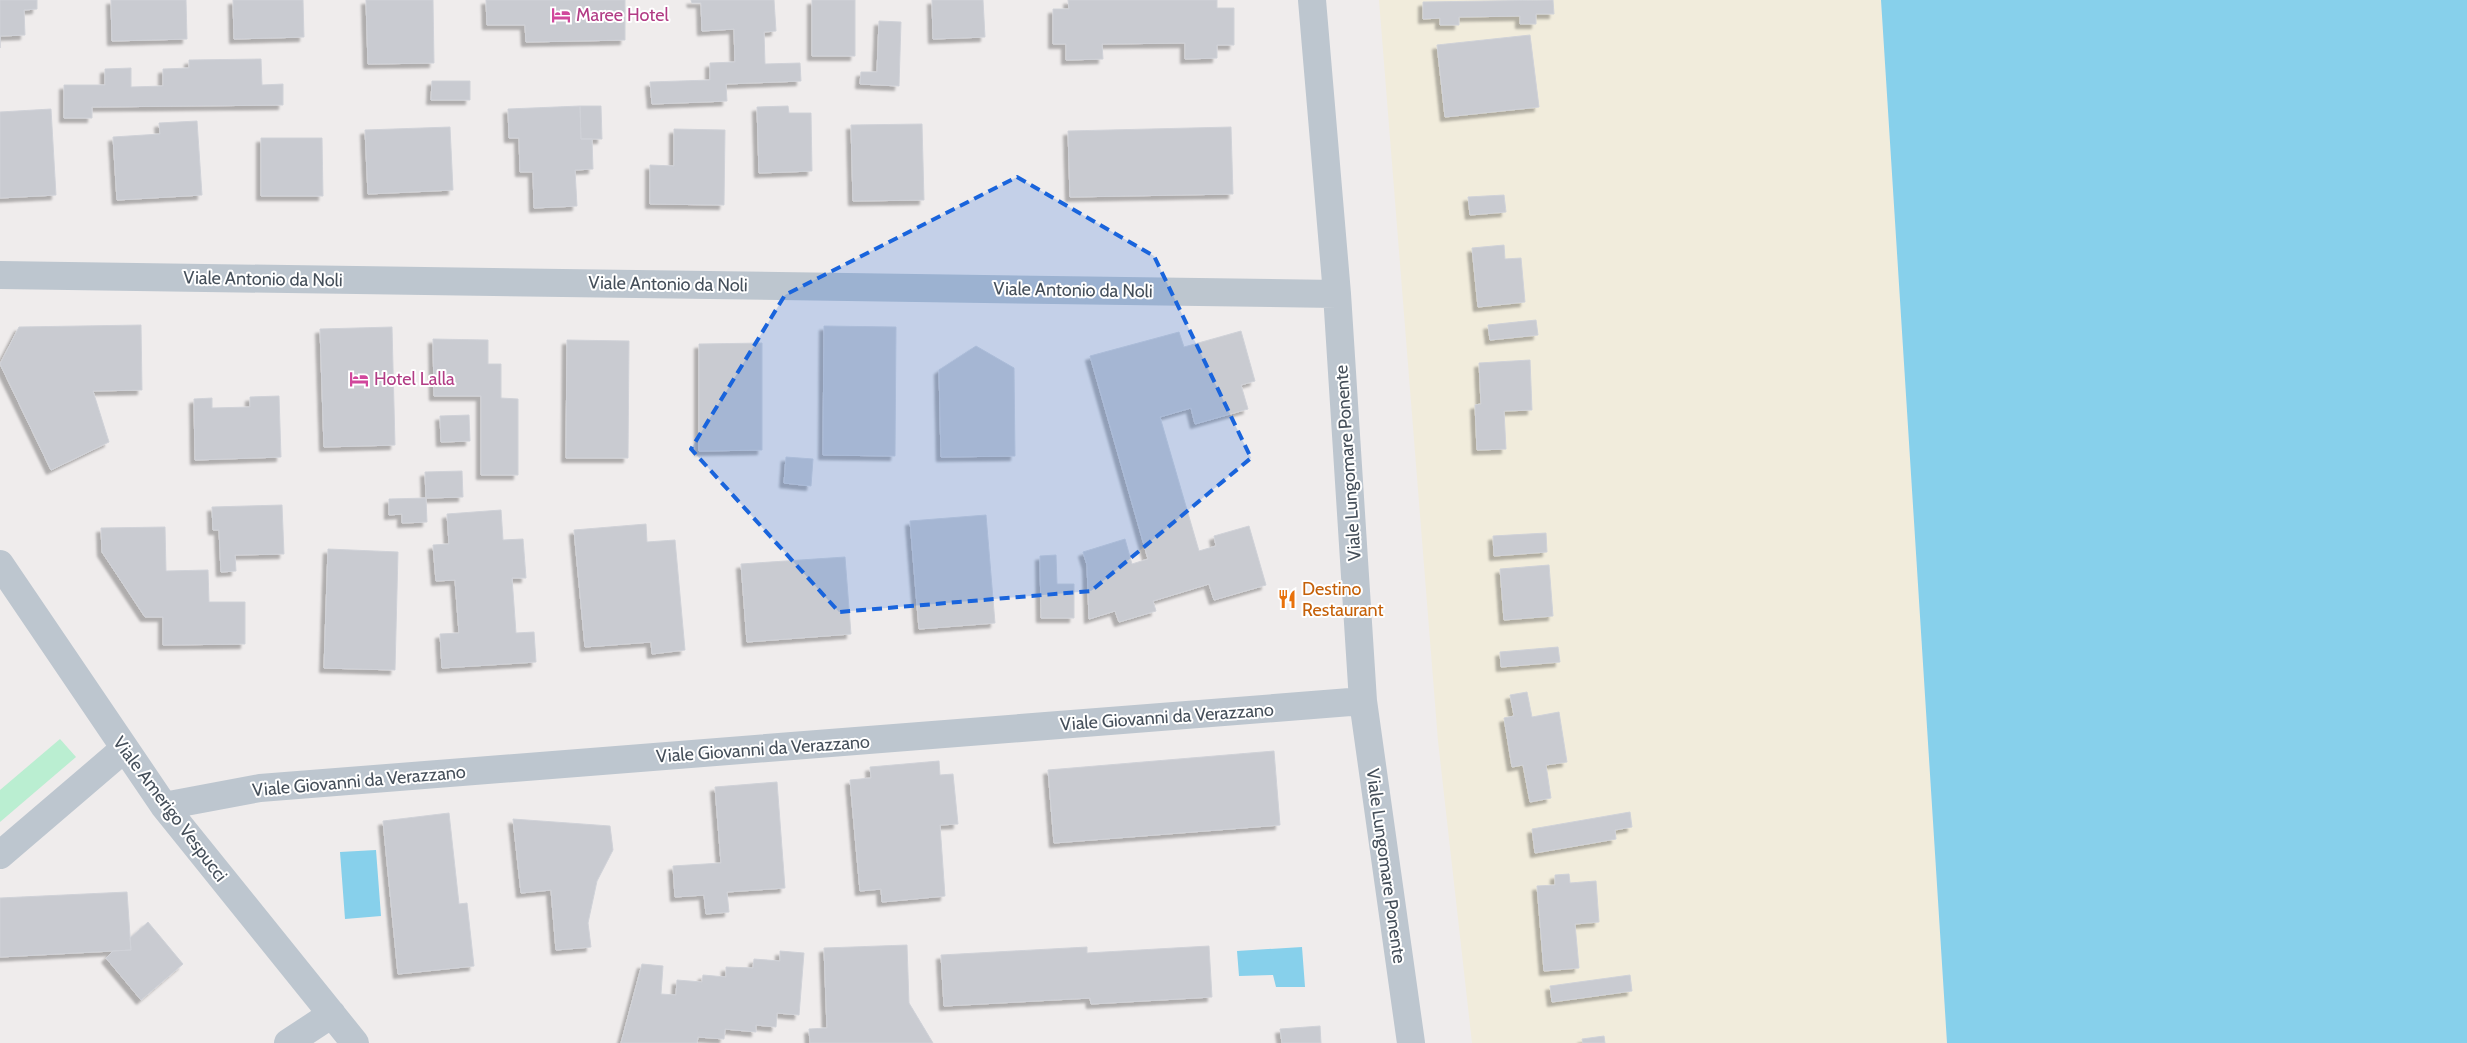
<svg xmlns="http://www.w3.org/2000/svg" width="2467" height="1043" font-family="Cabin,sans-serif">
	<defs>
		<filter id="shadow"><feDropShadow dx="-4.5" dy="4.5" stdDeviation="1" flood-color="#0004"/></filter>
	</defs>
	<rect width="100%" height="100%" fill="#efecec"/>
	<path fill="#baeed1" d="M60 739 76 757 0 822V790Z"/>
	<path fill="#f1ecdc" d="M1379 0H1881L1947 1043H1472L1438 741Z"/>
	<path fill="#87d0eb" d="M1881 0H2467V1043H1947Z
		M376 850 381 916 345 919 340 852Z
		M1302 947 1305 987H1276L1273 975 1239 976 1237 951Z"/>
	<path fill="#c9cbd1" stroke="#d0d2d8" filter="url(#shadow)" d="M0 0H37V9L24 10 25 35 0 36V48Z
		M111 0H186L187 39 112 41Z
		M233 0H303L304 37 234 39Z
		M366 0H433L434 63 368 64Z
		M486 0H625V40L526 42 525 25H487Z
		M691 0H774L776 31 764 32 765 64 800 63 801 81 726 84 727 101 652 104 650 82 710 80V63L735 62 734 29 702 31 701 3H692Z
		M812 0H855V56H812Z
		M932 0H983L985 37 933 39Z
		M1068 0H1217V8H1234V45H1217V58L1185 59V43L1102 44 1103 59 1066 60V44H1053V9H1069Z
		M1553 0 1554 14H1536V24H1520V16L1459 17V25H1440V18L1423 19V2Z
		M879 21 901 22 899 86 860 84 861 72H877Z
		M1530 35 1539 107 1445 117 1437 45Z
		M261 59 262 85 283 84V105L92 107V118H64V85H105V69L131 68V87L163 86V69L189 68V60Z
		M432 81H470V100H431Z
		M580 106 581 139H592L593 169 575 170 577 206 534 208 533 172H520L519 138H509L508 109Z
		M580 106H601L602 139H581Z
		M788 106 789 113H811L812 171 759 173 757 107Z
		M51 109 56 195 0 198V112Z
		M197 121 202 195 117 200 113 137 160 134 159 123Z
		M922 124 924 200 853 201 851 125Z
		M450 127 453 190 368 194 365 130Z
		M1231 127 1233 194 1070 197 1068 131Z
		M674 129 725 130 724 205 650 204V165L674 166Z
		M261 138H322L323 196H261Z
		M1504 195 1506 212 1470 215 1468 197Z
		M1504 245 1505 259 1521 258 1525 302 1478 307 1472 248Z
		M1536 320 1538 335 1490 340 1488 325Z
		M141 325 142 390 93 391 109 442 51 470 0 364 19 327Z
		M824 326 896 327 895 456 823 455Z
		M392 327 395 445 324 447 320 329Z
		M1241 331 1255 381 1241 385 1248 409 1195 424 1191 408 1160 417 1199 551 1216 546 1214 536 1249 526 1266 585 1214 600 1209 584 1153 601 1156 611 1119 622 1115 611 1089 619 1087 565 1083 552 1125 539 1132 564 1148 559 1090 356 1179 332 1184 347Z
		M433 339 488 340V364H501V398L518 399V475H481V396H434Z
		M567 340 629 341 628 458H566Z
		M762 343V450L699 451V344Z
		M976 346 1014 368 1015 456 941 457 939 370Z
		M1530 360 1532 410 1504 411 1506 449 1477 450 1475 405 1481 404 1479 363Z
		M279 396 281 457 195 460 194 399 212 398V408L250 407V397Z
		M469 415 470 441 441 442 440 416Z
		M786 457 813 459 811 486 784 483Z
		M462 471 463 497 426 498 425 472Z
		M426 498 427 522 402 523V514L389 515V499Z
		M282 505 284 554 235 555 236 571 221 572 219 530H213L212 507Z
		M501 510 503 540 523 539 526 578H512L516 633 534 632 536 662 442 668 440 634 459 633 455 580 436 581 433 545 449 544 447 514Z
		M986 515 995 623 919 629 910 521Z
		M646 524 647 542 675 540 685 650 652 654 651 642 585 647 574 530Z
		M165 527 166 571 208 570 209 602H245V644L163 645V617H145L102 552 101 528Z
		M1546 533 1547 552 1494 556 1493 536Z
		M328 549 398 552 395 670 324 668Z
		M1056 555 1057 584H1074V618H1041L1040 556Z
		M845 557 851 634 747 642 741 564Z
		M1549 565 1553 616 1504 620 1500 569Z
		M1558 647 1560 662 1501 667 1500 652Z
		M1527 692 1532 717 1559 712 1567 762 1546 765 1551 798 1530 802 1523 765 1512 767 1504 718 1514 716 1510 695Z
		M1274 751 1280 825 1054 843 1048 770Z
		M939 761 940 775 953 774 958 824 940 825 945 896 882 902 881 889 860 891 850 780 871 778 870 767Z
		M777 782 785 888 727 892 729 912 706 914 704 895 675 897 673 866 721 863 715 787Z
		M1630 812 1632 827 1615 830 1616 839 1535 853 1532 829Z
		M449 813 459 904 467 903 474 966 398 974 383 821Z
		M513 819 610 826 613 850 597 881 588 923 591 947 556 950 551 890 521 893Z
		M1569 874 1570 883 1596 881 1599 922 1575 924 1579 968 1544 971 1537 886 1555 885V875Z
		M127 892 131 950 0 957V898Z
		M148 922 183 964 141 1000 106 958 113 951 131 950 130 938Z
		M907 945 909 1003 933 1043H810L809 1029 827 1028 824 948Z
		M1209 946 1212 997 1091 1004 1090 998 944 1006 941 955 1087 947V953Z
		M780 951 804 953 799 1015 777 1013 776 1027 756 1025V1032L725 1029 724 1039 698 1037 697 1043H621L642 964 663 966 661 994 676 995 677 980 702 982 703 975 726 977V967L753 968 754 959 780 961Z
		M1630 975 1632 991 1552 1002 1550 986Z
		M1320 1026 1321 1043H1282L1280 1029Z
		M1604 1036 1605 1043H1583L1582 1039Z"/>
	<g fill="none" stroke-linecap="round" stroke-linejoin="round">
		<path stroke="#bdc6cf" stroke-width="28" d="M1312 0 1337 294 1363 701 1411 1043
			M0 275 1337 294
			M0 564 164 806 355 1043
			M164 806 260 788 1363 701
			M0 855 124 749
			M288 1043 332 1014"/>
	</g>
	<path fill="#1964dc" fill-opacity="0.2" stroke="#1964dc" stroke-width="4" stroke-dasharray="10 6" stroke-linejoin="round" d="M1017 177 1154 256 1251 458 1091 591 839 612 691 449 785 295Z"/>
	<defs>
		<g id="hotel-bare" transform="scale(1.5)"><path d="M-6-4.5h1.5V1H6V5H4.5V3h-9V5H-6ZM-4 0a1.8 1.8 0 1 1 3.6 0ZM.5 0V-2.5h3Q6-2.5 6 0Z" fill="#d1479c" stroke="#fff" stroke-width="2.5" paint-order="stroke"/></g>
		<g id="restaurant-bare" transform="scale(1.5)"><path d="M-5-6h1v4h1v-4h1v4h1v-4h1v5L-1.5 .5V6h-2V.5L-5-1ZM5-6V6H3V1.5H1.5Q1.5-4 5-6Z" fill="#e8710a" stroke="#fff" stroke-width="2.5" paint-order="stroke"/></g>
	</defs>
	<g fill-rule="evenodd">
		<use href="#hotel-bare" x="561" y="15"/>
		<use href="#hotel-bare" x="359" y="379"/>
		<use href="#restaurant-bare" x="1287" y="599"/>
	</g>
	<g text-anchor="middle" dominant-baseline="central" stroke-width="4" stroke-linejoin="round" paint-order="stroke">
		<g font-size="18" fill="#b23c85" stroke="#fff" text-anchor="start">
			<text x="576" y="15">Maree Hotel</text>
			<text x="374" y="379">Hotel Lalla</text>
		</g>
		<g font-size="18" fill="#454f5a" stroke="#fff">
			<text transform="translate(263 279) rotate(1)">Viale Antonio da Noli</text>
			<text transform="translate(668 284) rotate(1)">Viale Antonio da Noli</text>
			<text transform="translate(1073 290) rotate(1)">Viale Antonio da Noli</text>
			<text transform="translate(1348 463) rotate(-94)">Viale Lungomare Ponente</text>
			<text transform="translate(1167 717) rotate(-4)">Viale Giovanni da Verazzano</text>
			<text transform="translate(763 749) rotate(-4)">Viale Giovanni da Verazzano</text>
			<text transform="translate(359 781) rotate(-5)">Viale Giovanni da Verazzano</text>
			<text transform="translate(170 809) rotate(53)">Viale Amerigo Vespucci</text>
			<text transform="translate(1386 866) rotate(82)">Viale Lungomare Ponente</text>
		</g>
		<g font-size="18" fill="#c56008" stroke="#fff" text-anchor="start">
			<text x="1302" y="589">Destino<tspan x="1302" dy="21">Restaurant</tspan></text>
		</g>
	</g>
</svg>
